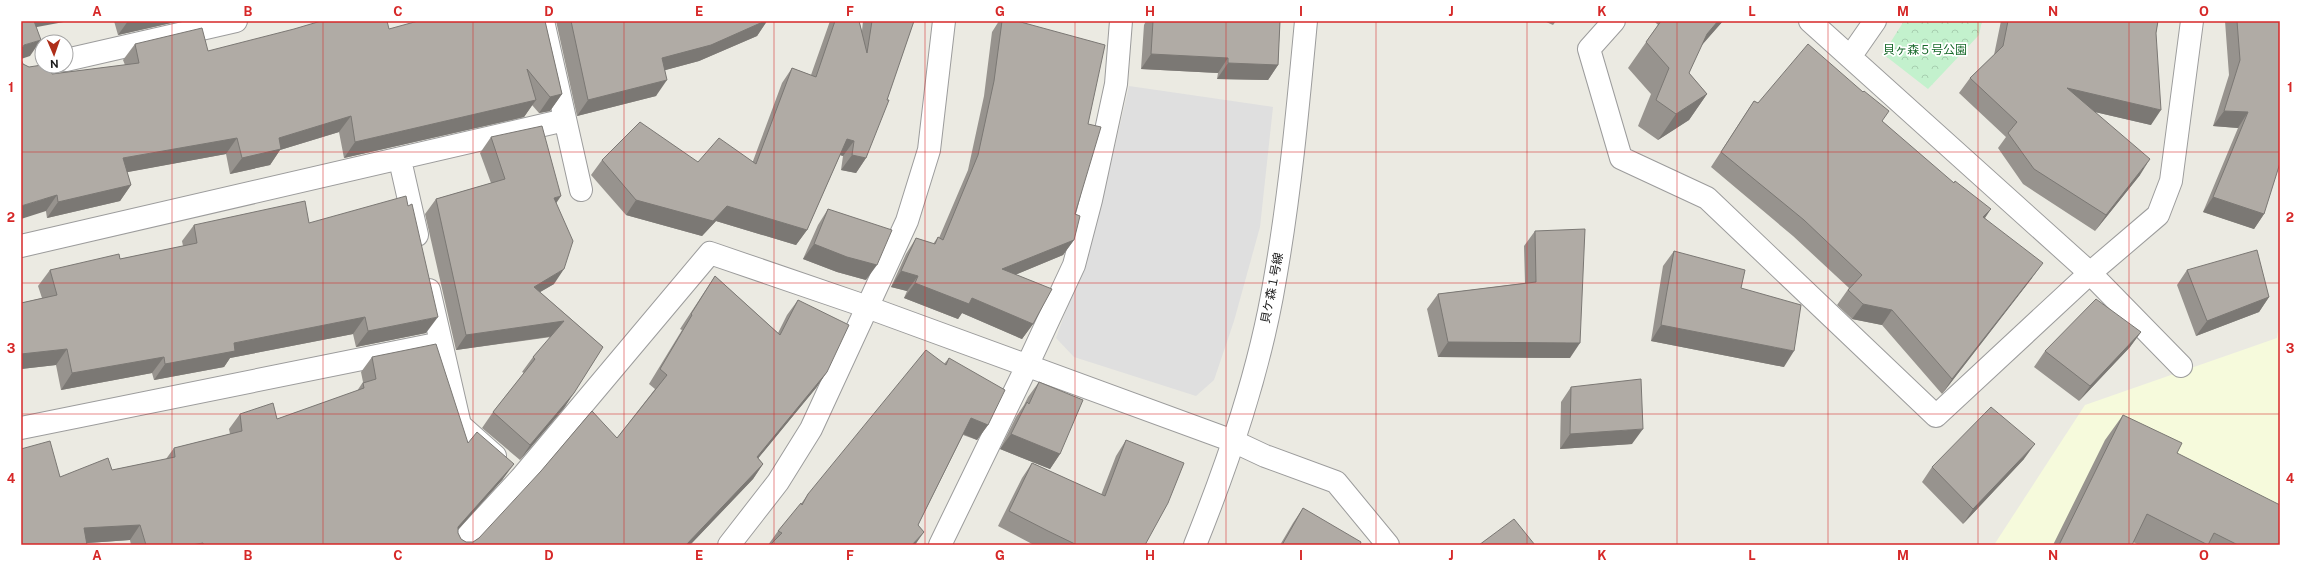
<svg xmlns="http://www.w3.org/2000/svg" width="2301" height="566" font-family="'Public Sans','Noto Sans JP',sans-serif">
	<defs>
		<pattern id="park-crowns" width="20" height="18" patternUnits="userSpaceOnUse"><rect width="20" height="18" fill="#c3f1cd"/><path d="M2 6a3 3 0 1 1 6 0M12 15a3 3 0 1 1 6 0" fill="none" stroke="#a7ceaf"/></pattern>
	</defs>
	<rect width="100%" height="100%" fill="#ebeae2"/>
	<path fill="#f6fadc" d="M2280 318V545H1994L2085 405 2277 338Z"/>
	<path fill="url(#park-crowns)" d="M1904 21H1982L1979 35 1928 89 1883 54Z"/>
	<path fill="#dfdfdf" d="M1129 86 1273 107 1260 227 1234 321 1214 380 1196 396 1074 357 1056 338 1096 227Z"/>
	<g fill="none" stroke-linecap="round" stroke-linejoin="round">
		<g stroke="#9c9c9c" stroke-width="24">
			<path id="minor" d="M543 21 581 190
				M1614 21 1589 49 1621 158 1707 198 1936 416 2090 273 2158 215 2171 181 2192 21
				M1810 21 2090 273 2181 366
				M1850 57 1875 21
				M66 60 236 21
				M400 160 417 235
				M21 246 565 120
				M429 290 460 425 495 456
				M21 428 441 343
				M459 545 521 478 710 253 856 303 1233 441 1265 456 1336 482 1388 545
				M729 545 778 482 811 429 907 221 929 150 944 21
				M940 545 1027 366 1074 265 1091 200 1116 84 1121 21"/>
		</g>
		<g stroke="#9c9c9c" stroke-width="24">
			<path id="tertiary" d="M1195 545C1229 460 1260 370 1275 279 1290 194 1298 107 1306 21"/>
		</g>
		<use href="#minor" stroke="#fff" stroke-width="22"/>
		<use href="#tertiary" stroke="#fff" stroke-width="22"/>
	</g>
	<path fill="#97938e" d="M114 21H180L118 35Z
		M545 21 562 94 550 111 539 113 532 105 524 117 344 158 339 132 280 150 270 165 230 174 226 154 127 172 131 185 120 201 47 218 23 64 29 67 52 74 125 65 123 60 135 44 208 51 389 29Z
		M556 21H767L757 36 699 61 665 70 656 96 577 116Z
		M830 21H859L862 31 863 21H914L866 158 856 173 841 170 843 156 840 155 807 230 796 245 716 221 702 236 626 215 591 175 602 160 698 162 753 161 782 83 792 68 811 75Z
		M999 21H1017L1088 124 1075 214 1074 240 1063 255 1015 275 1033 324 1022 339 962 313 958 319 904 298 907 291 891 287 906 254 916 238 933 244 938 237 939 238 968 170 984 96 992 32Z
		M1146 21H1280L1278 65 1268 80 1217 79 1218 73 1141 69 1144 25Z
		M1544 21H1556L1553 25Z
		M1654 21H1723L1701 45 1689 73 1707 94 1689 120 1658 140 1638 126 1651 94 1628 68 1658 25Z
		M2001 21H2158L2156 33 2151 125 2095 112 2140 175 2095 231 2023 184 1998 148 2006 137 1959 93 1970 78 1994 55Z
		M2225 21H2280L2264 214 2254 229 2203 212 2238 128 2213 126 2229 75Z
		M1754 101 1758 103 1882 121 1985 218 2032 278 1942 394 1882 325 1852 319 1837 305 1849 288 1793 236 1711 167 1744 116Z
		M491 137 556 203 554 284 540 292 603 347 564 408 520 460 482 428 493 412 524 373 522 372 533 357 551 337 456 350 425 214 436 199 491 183 480 153Z
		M828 209 866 280 837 272 803 259 818 225Z
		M309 223 426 333 356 347 353 334 230 358 224 367 154 380 152 373 61 390 56 365 21 369V303L42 298 38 286 50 270 120 259 183 246 182 241 194 225Z
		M1535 231 1570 358 1438 357 1427 309 1438 294 1525 283 1524 246Z
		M1674 251 1741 288 1784 367 1651 341 1663 266Z
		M2187 270 2269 297 2259 312 2196 336 2177 285Z
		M715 276 778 333 787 315 798 300 827 372 816 388 758 458 763 464 753 479 690 545H131L130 540 87 543 60 477 112 470 166 459 174 448 230 434 229 429 240 414 277 419 357 391 363 382 361 372 372 357 468 443 503 479 458 530V533L461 539 466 542H473L479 538 617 438 655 389 649 384 682 330 680 329 705 291Z
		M2141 332 2130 347 2079 401 2034 367 2045 351Z
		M949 358 988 425 977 440 963 435 918 525 915 545H768L778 531 801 504 808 494 944 364Z
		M1039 382 1060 454 1050 469 1000 449 1016 417 1024 405 1028 397Z
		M1571 387 1632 444 1560 449 1561 402Z
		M2123 415 2177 453 2280 545H2139L2133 542 2132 545H2053L2105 440Z
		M1126 440 1145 545H1034L998 526 1022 478 1032 463 1101 495 1116 456Z
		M2024 459 1963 524 1922 482 1932 467Z
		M1303 508 1360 545H1280L1293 523Z"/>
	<path fill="#7b7874" d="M27 21H69L21 30Z
		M128 21H180L118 35Z
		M765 21H767L757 36 699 61 651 74 662 58Z
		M1718 21H1723L1689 60 1707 34Z
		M41 40 30 56 21 59V50L24 45Z
		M1151 54 1228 58 1218 73 1141 69Z
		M1228 63 1278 65 1268 80 1217 79Z
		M667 80 656 96 577 116 588 100Z
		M2067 88 2161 110 2151 125 2056 103Z
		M562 94 550 111 539 113 550 97Z
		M1707 94 1689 120 1658 140 1676 114Z
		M536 100 524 117 344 158 355 142Z
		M2224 111 2248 112 2238 128 2213 126Z
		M351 116 339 132 280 150 270 165 230 174 242 158 279 138Z
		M237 138 226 154 112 175 123 158Z
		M847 139 854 141 843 156 837 154Z
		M852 155 866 158 856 173 841 170Z
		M2150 159 2140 175 2095 231 2106 215Z
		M131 185 120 201 47 218 58 202Z
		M57 195 46 211 21 219V206Z
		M561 196 551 211 554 198Z
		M2213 197 2264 214 2254 229 2203 212Z
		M636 200 727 206 807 230 796 245 716 221 702 236 626 215Z
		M1991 209 1981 224 1983 217Z
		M1074 240 1063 255 991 285 1002 269Z
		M814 244 877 265 866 280 837 272 803 259Z
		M2043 263 2032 278 1942 394 1952 379Z
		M564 269 554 284 523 302 534 287Z
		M901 271 918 276 907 291 891 287Z
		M915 283 972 298 1033 324 1022 339 962 313 958 319 904 298Z
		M2269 297 2259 312 2196 336 2207 321Z
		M1863 304 1892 310 1882 325 1852 319Z
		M365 317 353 334 230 358 224 367 154 380 165 364 234 343Z
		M438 317 426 333 356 347 368 331Z
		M564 321 554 336 456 350 466 335Z
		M1661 325 1794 351 1784 367 1651 341Z
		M2141 332 2130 347 2079 401 2090 386Z
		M1448 342 1580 343 1570 358 1438 357Z
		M67 349 56 365 21 369V354Z
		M164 357 152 373 61 390 72 373Z
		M827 372 816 388 747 472 757 457Z
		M574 393 564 408 520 460 530 445Z
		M971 418 988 425 977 440 961 433Z
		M1643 429 1632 444 1560 449 1570 434Z
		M1011 434 1060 454 1050 469 1000 449Z
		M2035 444 2024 459 1963 524 1973 509Z
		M514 464 503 479 447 542 458 527Z
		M763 464 753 479 690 545H686Z
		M140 525 130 540 74 544 84 528Z
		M924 532 915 545H912Z
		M203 543 201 545H192Z"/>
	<path fill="#b0aba5" stroke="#7b7874" d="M21 21H34L41 40 24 45 21 50Z
		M321 21H387L389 29 418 21H545L562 94 550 97 527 69 536 100 355 142 351 116 279 138 281 149 242 158 237 138 123 158 131 185 58 202 57 195 21 206V59L23 64 29 67 42 65V66H50L52 74 139 63 135 44 202 28 208 51 294 29Z
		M571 21H765L711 45 662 58 667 80 588 100Z
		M835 21H859L867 53 872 21H914L887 100H889L866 158 852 155 854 141 847 139 807 230 727 206 713 221 636 200 602 160 640 122 698 162 719 138 756 164 792 68 816 77Z
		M1002 21H1017L1105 45 1088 124 1101 127 1075 214 1080 216 1074 240 1002 269 1052 289 1033 324 972 298 969 304 915 283 918 276 901 271 916 238 935 244 938 237 943 240 978 155 994 81Z
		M1153 21H1280L1278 65 1228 63V58L1151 54Z
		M1661 21H1718L1707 34 1689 73 1707 94 1676 114 1656 100 1669 68 1646 42Z
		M2008 21H2158L2156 33 2161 110 2067 88 2150 159 2106 215 2034 169 2008 133 2017 122 1970 78 2003 46Z
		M2237 21H2280V163L2264 214 2213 197 2248 112 2224 111 2240 60Z
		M1808 44 1863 92 1864 91 1889 111 1882 121 1954 183 1955 181 1991 209 1983 217 2043 263 1952 379 1892 310 1863 304 1848 290 1862 275 1804 220 1721 152 1754 101 1758 103Z
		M542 126 561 196 554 198 573 241 564 269 534 287 603 347 574 393 530 445 493 412 535 359 533 357 564 321 466 335 436 199 505 179 491 137Z
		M406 196 408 206 412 204 438 317 368 331 365 317 234 343 235 351 165 364 164 357 72 373 67 349 21 354V303L57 295 50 270 119 254 120 259 197 243 194 225 305 201 309 223Z
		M828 209 892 230 877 265 847 257 814 244Z
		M1585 229 1580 343 1448 342 1438 294 1536 282 1535 231Z
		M2257 250 2269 297 2207 321 2187 270Z
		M1674 251 1745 270 1741 288 1801 305 1794 351 1661 325Z
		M715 276 780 335 798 300 849 325 827 372 757 457 763 464 686 545H436V544L435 545H204L203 543 192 545H146L140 525 84 528 87 545H21V449L50 441 60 477 108 458 112 470 175 457 174 448 242 431 240 414 273 403 277 419 364 388 363 383 376 379 372 357 436 344 468 443 477 432 514 464 458 527V533L461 539 466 542H473L479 538 541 471 592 411 617 438 667 375 660 369 692 315 691 314Z
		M2096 299 2141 332 2090 386 2045 351Z
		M926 350 946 365 949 358 1005 390 988 425 971 418 918 525 924 532 912 545H770L782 533 778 531 801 503 802 505 808 494Z
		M1641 379 1643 429 1570 434 1571 387Z
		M1039 382 1083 400 1060 454 1011 434 1027 402 1029 404Z
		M1991 407 2035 444 1973 509 1932 467Z
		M2123 415 2182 443 2177 453 2280 505V545H2238L2214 533 2208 545 2147 514 2132 545H2059Z
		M1126 440 1184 463 1168 503 1145 545H1077L1048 531 1009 511 1032 463 1105 496Z
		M1303 508 1361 542 1360 545H1282Z
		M1514 519 1535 545H1479Z"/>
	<path fill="none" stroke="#d62828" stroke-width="1" stroke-opacity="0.55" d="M172 21V545M323 21V545M473 21V545M624 21V545M774 21V545M925 21V545M1075 21V545M1226 21V545M1376 21V545M1527 21V545M1677 21V545M1828 21V545M1978 21V545M2129 21V545M21 152H2280M21 283H2280M21 414H2280"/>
	<g text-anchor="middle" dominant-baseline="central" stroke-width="3.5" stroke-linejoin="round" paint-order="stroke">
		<g font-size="12" fill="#186a2b" stroke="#fff">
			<text x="1925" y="50">貝ヶ森５号公園</text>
		</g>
		<g font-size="12" fill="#1b1b1b" stroke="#fff">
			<text transform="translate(1272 288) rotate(-79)">貝ケ森１号線</text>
		</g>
	</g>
	<rect width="2301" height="566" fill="none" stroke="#ffffff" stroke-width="44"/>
	<g transform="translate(54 54) rotate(178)"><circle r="19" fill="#ffffff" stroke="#a4a4a4"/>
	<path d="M0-3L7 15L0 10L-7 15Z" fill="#ae2e19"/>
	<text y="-6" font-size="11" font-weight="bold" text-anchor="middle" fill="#1b1b1b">N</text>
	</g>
	<rect x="22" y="22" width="2257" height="522" fill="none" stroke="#d62828" stroke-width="1.5"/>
	<g font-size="13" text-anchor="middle" font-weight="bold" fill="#d62828">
		<text x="97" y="16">A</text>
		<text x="248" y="16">B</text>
		<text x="398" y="16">C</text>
		<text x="549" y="16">D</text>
		<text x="699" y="16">E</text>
		<text x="850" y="16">F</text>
		<text x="1000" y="16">G</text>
		<text x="1150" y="16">H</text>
		<text x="1301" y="16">I</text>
		<text x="1451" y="16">J</text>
		<text x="1602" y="16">K</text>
		<text x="1752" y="16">L</text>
		<text x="1903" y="16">M</text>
		<text x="2053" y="16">N</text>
		<text x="2204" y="16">O</text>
		<text x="11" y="92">1</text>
		<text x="2290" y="92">1</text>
		<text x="11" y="222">2</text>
		<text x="2290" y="222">2</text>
		<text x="11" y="353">3</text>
		<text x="2290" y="353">3</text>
		<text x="11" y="483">4</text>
		<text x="2290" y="483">4</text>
		<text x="97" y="560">A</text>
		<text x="248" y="560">B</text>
		<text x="398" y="560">C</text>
		<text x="549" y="560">D</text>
		<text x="699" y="560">E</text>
		<text x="850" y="560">F</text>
		<text x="1000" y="560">G</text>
		<text x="1150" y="560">H</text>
		<text x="1301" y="560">I</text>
		<text x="1451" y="560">J</text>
		<text x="1602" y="560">K</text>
		<text x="1752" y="560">L</text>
		<text x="1903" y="560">M</text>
		<text x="2053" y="560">N</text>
		<text x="2204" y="560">O</text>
	</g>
</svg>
